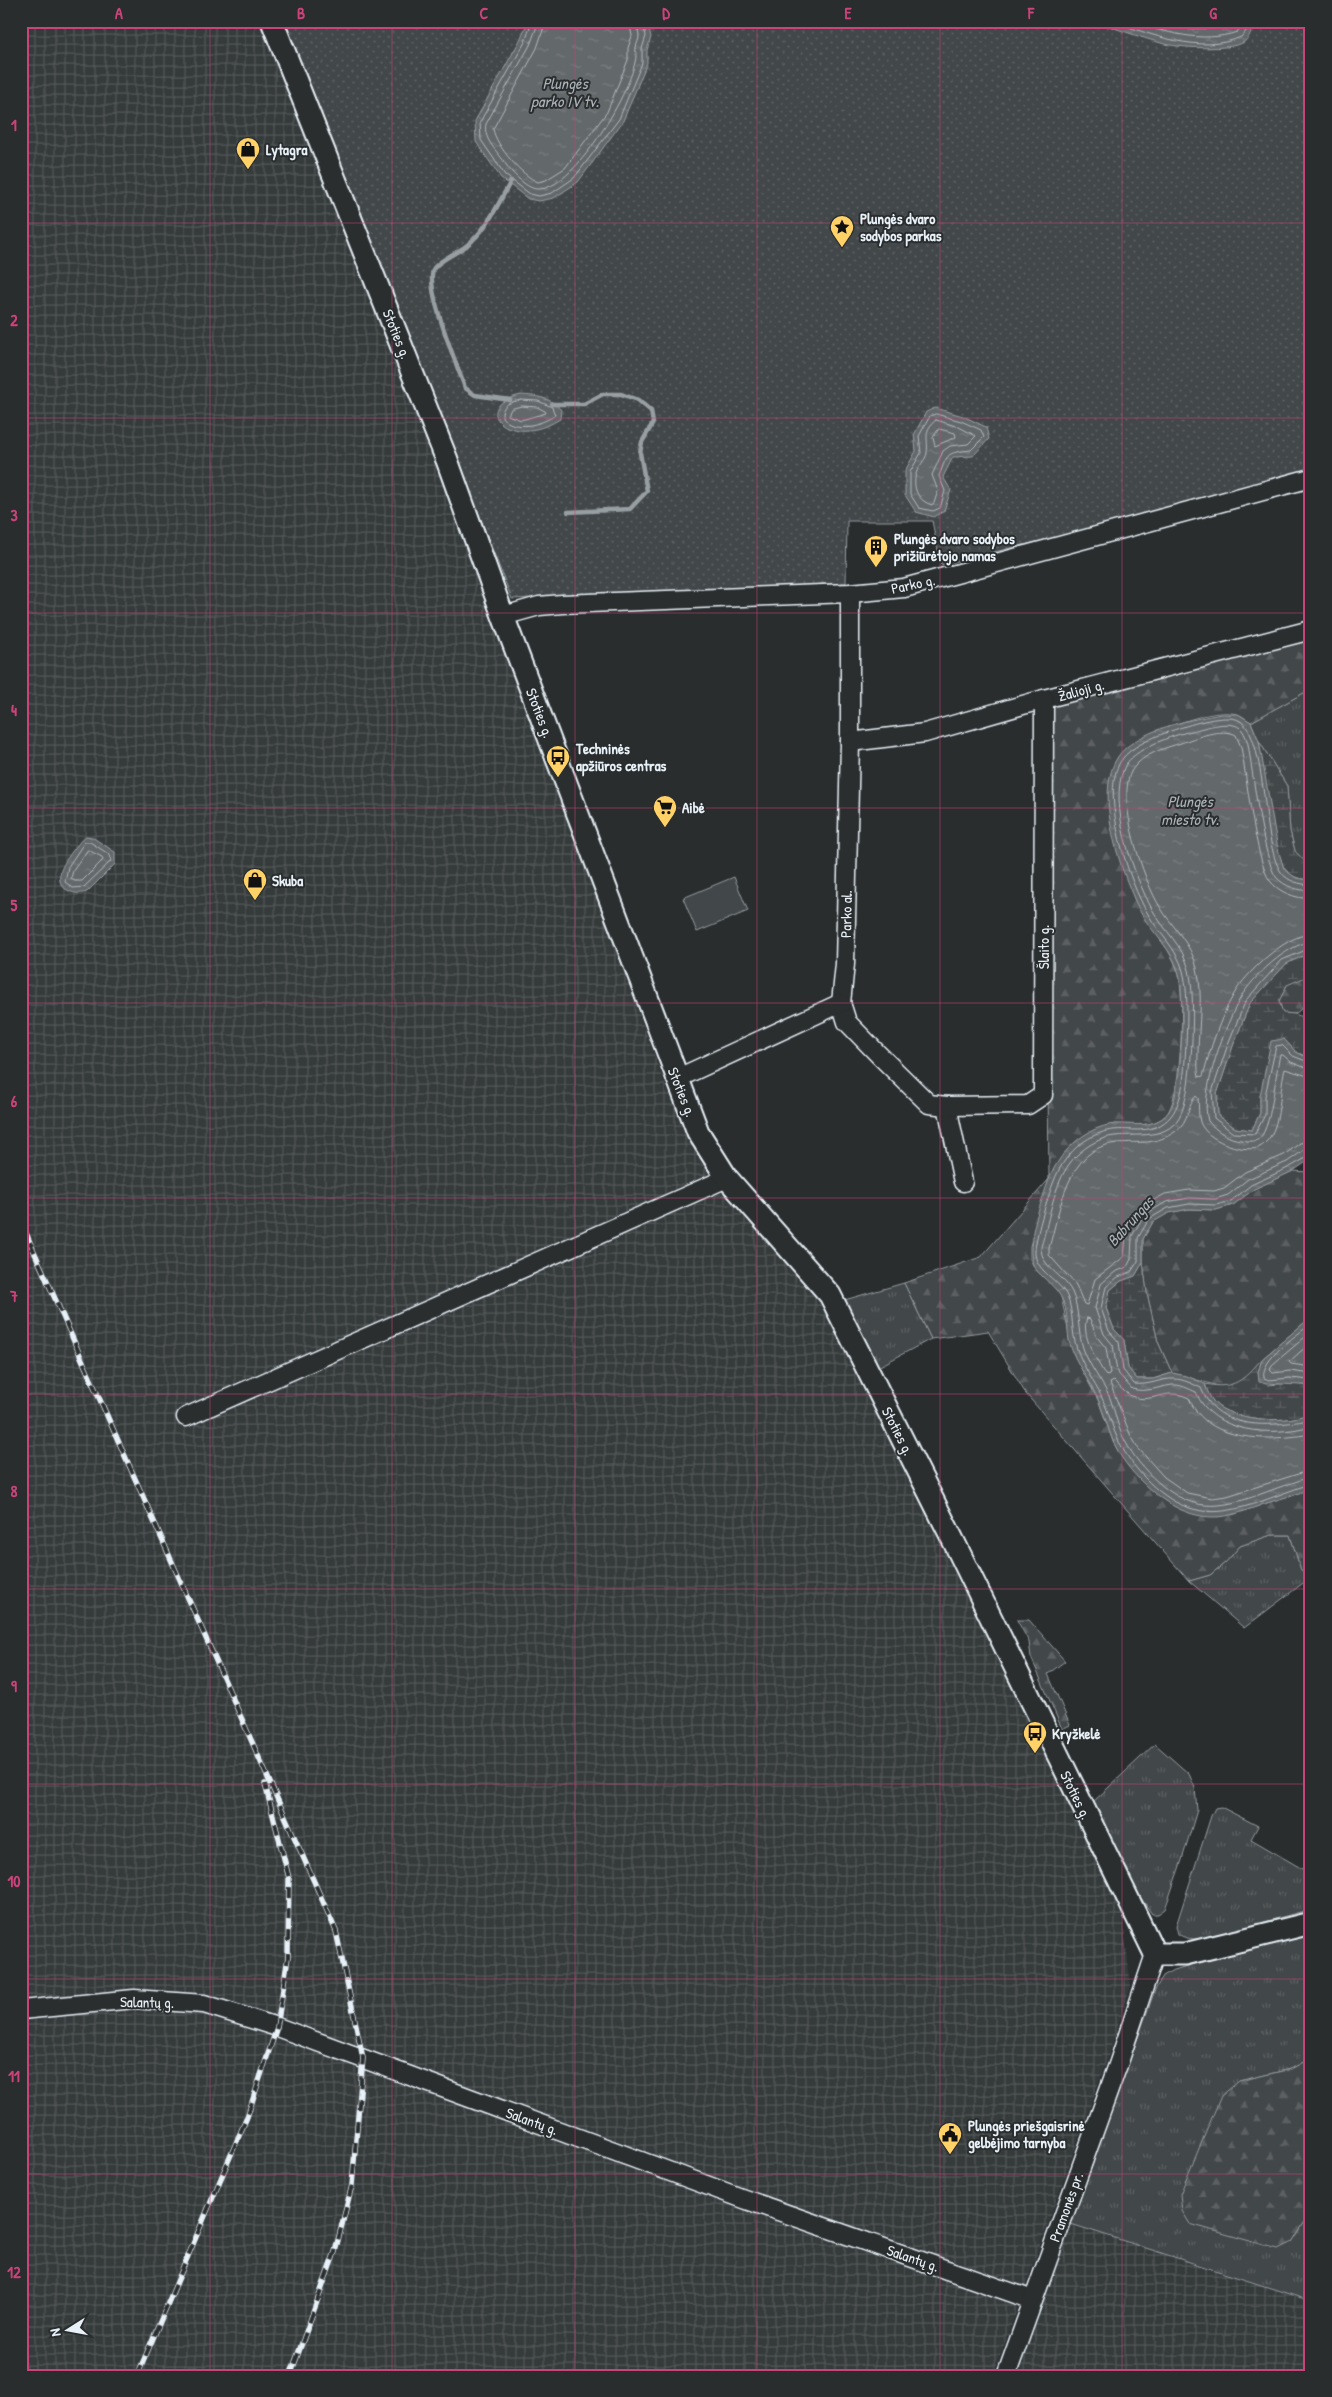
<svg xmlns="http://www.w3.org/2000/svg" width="1332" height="2397" viewBox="0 0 1332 2397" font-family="'Patrick Hand',sans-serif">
<defs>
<pattern id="industrial-grid" width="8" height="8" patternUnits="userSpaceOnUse" patternTransform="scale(1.25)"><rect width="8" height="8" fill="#363a3b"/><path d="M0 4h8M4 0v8" fill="none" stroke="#535758"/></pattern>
<pattern id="grass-tufts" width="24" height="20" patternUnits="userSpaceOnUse" patternTransform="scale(1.25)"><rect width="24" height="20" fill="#424648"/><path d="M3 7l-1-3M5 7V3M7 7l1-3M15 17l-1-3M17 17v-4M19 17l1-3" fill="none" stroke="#5d6163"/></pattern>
<pattern id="forest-firs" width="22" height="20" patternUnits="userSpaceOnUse" patternTransform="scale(1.25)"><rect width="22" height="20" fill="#424648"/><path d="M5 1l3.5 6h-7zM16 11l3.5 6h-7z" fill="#5d6163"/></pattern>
<pattern id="wetland-marsh" width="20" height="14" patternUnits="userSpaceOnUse" patternTransform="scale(1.25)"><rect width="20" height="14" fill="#424648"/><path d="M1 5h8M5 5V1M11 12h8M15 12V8" fill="none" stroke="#5d6163"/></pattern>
<pattern id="park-dots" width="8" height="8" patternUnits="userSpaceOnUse" patternTransform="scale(1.25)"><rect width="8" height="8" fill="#424648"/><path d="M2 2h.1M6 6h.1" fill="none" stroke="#5d6163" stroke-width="1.8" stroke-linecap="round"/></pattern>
<pattern id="water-ripples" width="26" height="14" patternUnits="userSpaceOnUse" patternTransform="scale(1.25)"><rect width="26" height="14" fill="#63686b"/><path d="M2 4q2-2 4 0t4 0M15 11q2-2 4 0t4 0" fill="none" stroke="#797e81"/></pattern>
</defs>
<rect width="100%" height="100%" fill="#2a2d2e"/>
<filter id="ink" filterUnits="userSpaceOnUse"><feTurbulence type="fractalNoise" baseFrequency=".02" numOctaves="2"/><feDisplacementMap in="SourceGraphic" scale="10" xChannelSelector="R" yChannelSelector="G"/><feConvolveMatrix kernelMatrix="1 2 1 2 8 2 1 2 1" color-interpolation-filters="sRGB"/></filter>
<g filter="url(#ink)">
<!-- industrial -->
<g fill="url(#industrial-grid)">
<path d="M21,21h241l209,534 195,532 24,48 44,67 80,92 17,26 291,593 9,73 -19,60 -119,330h-972z"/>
<path d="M1071,2224l240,77v75h-294z"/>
</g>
<!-- grass -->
<g fill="url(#grass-tufts)" stroke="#959ca0">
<path d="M1311,689v179h-2l-14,-17 -5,-20 -3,-45 -28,-45 -8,-19z"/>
<path d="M904,1283l27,56 -55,29 -35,-67z"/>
<path d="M1271,1535h19l11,35 10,7 -67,51 -55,-47 21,-6 16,-13 14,-16z"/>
<path d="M1155,1744l34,30 6,14 2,22 -16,53 -16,46 -7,5h-6l-16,-23 -44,-88z"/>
<path d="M1221,1807l37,19 -7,13 60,35v35l-101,28c-12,2 -21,4 -32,-3l-2,-8 35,-110 4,-8z"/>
<path d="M1311,1933v125l-20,11 -52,12 53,161 19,-30v89l-240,-77 84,-234 8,-14 10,-6z"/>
</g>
<!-- forest -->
<g fill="url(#forest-firs)" stroke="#959ca0">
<path d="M1311,633v56l-60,33c-4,-2 -9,-7 -14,-8 -23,-6 -62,11 -84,18 -6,40 -11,80 -17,121 -2,10 -7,27 -5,37 8,31 38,51 47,82 7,22 4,130 -13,144 -14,12 -34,9 -51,8l-65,55 -19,67v13l5,10 19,17 7,10 12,57 26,49 14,40 10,17 109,56 79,-27v89l-10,-7 -11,-35h-19l-31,11 -14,16 -16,13 -21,6 -163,-187 -38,-63 -57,8 -27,-56 77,-26 68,-78 -5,-480z"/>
<path d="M1311,952v49l-16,13 -12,-1 -4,-12 8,-16 23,-22 -7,-8z"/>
<path d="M1293,1171l16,1 2,2v143l-49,42 -17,19 -11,7 -12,2 -50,-14 -14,-31 -11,-49 -4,-31v-23l10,-17 15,-9 21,-4 27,1 17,-5 21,-16z"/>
<path d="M1017,1620h12l36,41 -17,13 22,51 -8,4 -31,-72 -2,-15z"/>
<path d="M1311,2058v154l-19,30 -14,7 -88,-25 -8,-13 -2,-17 41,-98 18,-15 52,-12z"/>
</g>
<!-- wetland -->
<g fill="url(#wetland-marsh)" stroke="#959ca0">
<path d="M1259,741l28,45 3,45 5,20 16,17v12c-10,-1 -18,-2 -25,-10 -12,-12 -23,-106 -27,-129z"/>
<path d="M1303,955l8,8 -3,13 -21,9 -8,16 4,12 12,1 16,7v38l-15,-7 -12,-13 -24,57v17l-8,17 -17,-2 -17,-12 -1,-22 16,-48 17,-43 36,-39z"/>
<path d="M1143,1262l4,31 11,49 14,31 -19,6h-16l-9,-11 -4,-28 -10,-11 -8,-21 4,-18 11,-9 14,-5z"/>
<path d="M1262,1359l-4,13 10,13 21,-2 18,3 4,-1v27c-20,13 -73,8 -92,-5 -8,-6 -11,-14 -14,-23 30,6 38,-4 57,-25z"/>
</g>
<!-- park -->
<path fill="url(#park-dots)" stroke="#959ca0" d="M285,21h1026v454l-370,90 -9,-44h-85l-1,62 -334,16z"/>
<!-- garden -->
<path fill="#424648" stroke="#959ca0" d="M734,877l14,34 -51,21 -14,-34z"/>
<!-- water -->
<g fill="url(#water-ripples)" stroke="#989fa3">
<path d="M528,21h119l4,16 -4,13v13l-24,58 -45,61 -24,16 -15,3 -11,-2 -27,-21 -25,-36 -1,-21 45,-81z"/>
<path d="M1095,21h156c1,8 0,16 -7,21 -13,9 -67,6 -83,1 -22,-6 -44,-14 -66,-22z"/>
<path d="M521,395c15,1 30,2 40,15l-1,9c-51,32 -93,-13 -39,-24z"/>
<path d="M935,408l28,8 23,11 3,12 -16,17 -20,1 -10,20 8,13 -7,21 -10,6 -18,-5 -11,-17v-24l11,-20 -2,-16 12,-23z"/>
<path d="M1221,714h17l13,8 8,19 19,108 6,20 12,9 15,2v72l-25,12 -36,39 -17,43 -16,48 1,22 17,12 17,2 8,-17v-17l11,-55 13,-2 12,13 15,7v100l-18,12 -39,18 -21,16 -17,5 -27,-1 -20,4 -16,9 -10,17v23l-8,14 -14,5 -11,9 -4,18 8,21 10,11 4,28 9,11h16l19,-6 15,3 18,8c3,9 6,17 14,23 19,13 72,18 92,5v76c-14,7 -30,10 -44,15 -18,6 -37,15 -56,14 -36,-1 -70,-31 -89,-59 -11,-17 -15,-36 -22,-54 -9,-22 -25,-40 -31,-63 -2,-11 -1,-23 -4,-34 -5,-18 -17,-24 -28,-36 -16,-18 4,-68 11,-89 10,-29 36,-55 67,-58 17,-1 36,5 50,-8 10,-9 11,-26 13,-38 4,-22 6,-83 1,-104 -6,-24 -25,-39 -37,-59 -20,-38 -57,-137 -14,-169 26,-20 62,-26 93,-32z"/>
<path d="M86,836l6,1 23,15v12l-28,28c-7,2 -13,2 -20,-2 -20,-12 6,-39 15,-51z"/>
<path d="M1311,1317v68c-3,1 -48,-2 -52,-3l-1,-10 4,-13z"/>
</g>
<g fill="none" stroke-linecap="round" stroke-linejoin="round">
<!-- shore -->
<g stroke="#b3bac0" stroke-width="1">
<path d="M532,21l-7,21 -45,80 1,18 24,35 25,19 9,2 13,-3 22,-15 45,-59 23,-56v-14l4,-13 -4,-15"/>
<path d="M539,21l-9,24 -44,79c-3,14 9,25 17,36 5,9 23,29 34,29 36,3 92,-95 98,-127 2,-5 0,-10 1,-15 1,-4 3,-7 3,-11 0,-5 -3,-10 -3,-15"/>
<path d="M546,21l-9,27 -44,81c3,17 29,47 45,53l8,-2 19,-12 42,-56 21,-52v-12l4,-12 -3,-15"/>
<path d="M1111,21c39,13 89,34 130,16l6,-7v-9"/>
<path d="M1131,21c33,11 71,23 106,11l3,-4 1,-7"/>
<path d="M1154,21c25,9 51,9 77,5l2,-5"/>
<path d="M521,400l17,1 14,6 3,8c-13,10 -42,17 -53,2 -1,-13 9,-15 19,-17z"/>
<path d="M522,406l15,1 8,4 1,2 -25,7 -13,-5 3,-6z"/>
<path d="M936,414l25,7 20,9 3,7 -13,13c-24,3 -23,2 -32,26l6,15 -5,17 -7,3 -14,-3 -9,-14v-22l11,-19 -2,-17 11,-20z"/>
<path d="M936,420l23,7 17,9 -8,8 -18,2 -7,5 -11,24 6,16 -4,12 -2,2c-14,-4 -20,-17 -16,-31 2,-8 10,-14 11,-21 2,-14 -5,-22 9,-33z"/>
<path d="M939,429l16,4 1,4 -21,9 -2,-8z"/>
<path d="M85,842h5l20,13 1,6 -27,26 -11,1 -8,-6 3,-15z"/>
<path d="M88,850l14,7 1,3 -21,21h-7l-4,-3 2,-7z"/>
<path d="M1311,885c-11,-1 -23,-3 -30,-13 -20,-28 -13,-144 -45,-153 -20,-5 -60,10 -79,17 -13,6 -31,14 -38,28 -18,33 10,119 29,150 11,20 29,34 35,57 7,25 3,75 1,102 -3,30 -10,56 -45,57 -9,0 -18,-1 -27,0 -27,4 -49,26 -58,51 -6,15 -20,59 -19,73 2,18 24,26 32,42 7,17 4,36 10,53 6,18 17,32 25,49 7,14 10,30 17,44 14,27 43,59 74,67 38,11 81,-15 118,-25"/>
<path d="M1311,891c-14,-1 -26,-4 -35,-14 -12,-15 -24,-109 -28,-133 -1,-4 -3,-10 -6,-14 -9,-12 -38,-2 -50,1 -19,4 -60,18 -68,37 -16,37 10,108 28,141 12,22 31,36 37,61 7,28 3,107 -5,135 -10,37 -41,28 -69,31 -14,1 -29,10 -39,20 -22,22 -26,62 -35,91 0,21 22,27 31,45 8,18 5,38 11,56 6,18 19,33 27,50 5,13 7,27 13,39 13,27 42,58 71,66 31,9 66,-10 95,-19 7,-2 14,-6 22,-6"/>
<path d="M1311,899c-16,-1 -31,-6 -41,-18 -14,-18 -24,-108 -29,-134l-5,-12c-14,-8 -41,3 -55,8 -16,5 -39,11 -49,27 -17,27 12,112 28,137 13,21 31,36 37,61 6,26 2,56 1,83 0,8 -1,18 1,26l4,-1c7,-27 17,-58 31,-82 12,-21 51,-59 77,-60"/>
<path d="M1311,942c-23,1 -59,36 -70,55 -15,26 -42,96 -33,124 8,10 21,18 33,19 5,1 11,2 16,0 15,-7 18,-67 23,-85h3l8,7 20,8"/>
<path d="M1311,948l-29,12 -36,40 -18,44 -16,48 2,26 19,15 22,1 10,-19v-19l11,-50 6,-1 11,11 18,7"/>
<path d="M1311,1077l-26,-8c-7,23 -2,67 -27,79 -18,4 -51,-7 -58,-26 -2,-7 -1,-16 -2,-24l-2,-2c-8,7 -7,26 -20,35 -21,15 -35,10 -59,12 -50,4 -57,68 -68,105v7l27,30 8,19 3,1 8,-26 29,-22 2,-24 11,-21 6,-6 22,-12 24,-4 25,1 10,-3 21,-16 39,-17 16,-12 11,-2"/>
<path d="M1311,1149l-7,1 -17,12 -39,17 -20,16 -13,4 -26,-1 -23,4 -22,13 -12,21 -1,23 -4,8 -12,5 -14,12 -6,24 9,26 9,11 4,27 15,17c14,4 26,-2 40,-4 8,-1 17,4 24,7 16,42 77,45 115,34"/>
<path d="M1311,1155l-21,12 -39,18 -20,16 -15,4 -27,-1 -21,4 -19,11 -11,19v23l-7,11 -13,5 -12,10 -5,21 8,23 10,11 4,28 11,14c16,2 27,-6 40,-5 9,0 19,5 27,9 14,36 52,39 87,35 7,-1 16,-1 23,-5"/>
<path d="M1087,1318l3,1 7,18 9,11 4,25 -2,3 -3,-1c-8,-15 -25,-40 -18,-57z"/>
<path d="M1311,1324c-14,11 -51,35 -47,54l5,2 21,-2 21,2"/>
<path d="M1311,1332l-39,33 -2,5 3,3 17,-2 21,3"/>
<path d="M1311,1342l-22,20 2,2 20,3"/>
<path d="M1311,1434c-40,7 -104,10 -122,-36 -31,-15 -44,20 -75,-17l-4,2 20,51 8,14 26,29 23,16 25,5 15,-2 84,-26"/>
</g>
<!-- stream -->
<g stroke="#989fa3" stroke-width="4.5">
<path d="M1304,21l7,4"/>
<path d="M510,400l-35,-5 -10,-7c-7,-21 -42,-103 -31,-120 7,-9 23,-15 32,-22 21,-16 32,-42 45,-65"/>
<path d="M552,404h32l19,-10h18l17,6 13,11 2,12 -11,19 -2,11 7,38 -17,18 -62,3"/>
</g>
<!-- minor casing -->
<g stroke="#e8f1f8" stroke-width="21">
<g id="minor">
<path d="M850,593v149l-5,222 -4,39 6,19 32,33 50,49 18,2 16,76"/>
<path d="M503,616l36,-10 23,-2 288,-11 54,-5 407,-110"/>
<path d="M850,742l75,-9 119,-34 267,-69"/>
<path d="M676,1079l165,-76"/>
<path d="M947,1106l81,-1 15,-10 1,-396"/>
<path d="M186,1417l541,-239"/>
<path d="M21,2010l113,-11 70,5 73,23 467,172 289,101"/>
<path d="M1006,2376l113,-314 36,-108"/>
</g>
</g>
<!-- major casing -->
<g stroke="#e8f1f8" stroke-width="25">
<path id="major" d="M272,21l175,439 56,156 195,516 29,46 103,117 125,249 200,410h30l126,-31"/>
</g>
<!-- minor -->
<use href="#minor" stroke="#2a2d2e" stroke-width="18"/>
<!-- major -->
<use href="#major" stroke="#2a2d2e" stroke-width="21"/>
<!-- rail casing -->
<g stroke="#e8f1f8" stroke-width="5.5">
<g id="rail">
<path d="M21,1222l315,709 27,127 -11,127 -17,67 -45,124"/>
<path d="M137,2376l110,-259 30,-90 11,-70 1,-79 -24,-94"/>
</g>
</g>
<!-- rail -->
<use href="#rail" stroke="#2a2d2e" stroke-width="4" stroke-dasharray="11" stroke-linecap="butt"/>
</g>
</g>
<!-- grid -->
<path fill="none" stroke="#ca437a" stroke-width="1" stroke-opacity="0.55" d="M210,21v2355M392,21v2355M575,21v2355M757,21v2355M940,21v2355M1122,21v2355M21,223h1290M21,418h1290M21,613h1290M21,808h1290M21,1003h1290M21,1198h1290M21,1394h1290M21,1589h1290M21,1784h1290M21,1979h1290M21,2174h1290"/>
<!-- icons -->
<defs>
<g id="shop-pin" transform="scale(1.25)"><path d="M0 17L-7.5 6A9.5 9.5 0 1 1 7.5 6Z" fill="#ffd166" stroke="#2a2d2e"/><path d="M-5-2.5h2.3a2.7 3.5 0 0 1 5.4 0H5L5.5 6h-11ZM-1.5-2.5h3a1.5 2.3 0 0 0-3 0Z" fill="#111"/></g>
<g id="sight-pin" transform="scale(1.25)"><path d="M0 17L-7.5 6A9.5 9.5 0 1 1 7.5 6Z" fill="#ffd166" stroke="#2a2d2e"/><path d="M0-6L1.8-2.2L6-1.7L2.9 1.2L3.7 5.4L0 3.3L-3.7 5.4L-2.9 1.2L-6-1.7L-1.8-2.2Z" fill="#111"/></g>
<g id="building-pin" transform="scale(1.25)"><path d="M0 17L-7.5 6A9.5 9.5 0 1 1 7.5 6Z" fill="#ffd166" stroke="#2a2d2e"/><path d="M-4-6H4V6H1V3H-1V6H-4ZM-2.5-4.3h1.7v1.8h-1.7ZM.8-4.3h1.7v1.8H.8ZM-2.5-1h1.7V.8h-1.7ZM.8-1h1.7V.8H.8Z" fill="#111"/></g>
<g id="bus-pin" transform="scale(1.25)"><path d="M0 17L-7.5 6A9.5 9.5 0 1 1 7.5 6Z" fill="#ffd166" stroke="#2a2d2e"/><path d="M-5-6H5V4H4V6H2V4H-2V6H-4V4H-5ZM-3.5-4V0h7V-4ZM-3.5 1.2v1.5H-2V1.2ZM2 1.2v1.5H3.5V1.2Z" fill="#111"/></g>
<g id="supermarket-pin" transform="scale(1.25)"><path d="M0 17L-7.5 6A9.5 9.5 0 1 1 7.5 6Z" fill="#ffd166" stroke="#2a2d2e"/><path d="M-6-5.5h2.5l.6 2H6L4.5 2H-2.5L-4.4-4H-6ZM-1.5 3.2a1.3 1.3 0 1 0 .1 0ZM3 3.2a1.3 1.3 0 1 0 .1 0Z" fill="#111"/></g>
<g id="civic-pin" transform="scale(1.25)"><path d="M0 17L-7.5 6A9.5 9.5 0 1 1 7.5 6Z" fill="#ffd166" stroke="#2a2d2e"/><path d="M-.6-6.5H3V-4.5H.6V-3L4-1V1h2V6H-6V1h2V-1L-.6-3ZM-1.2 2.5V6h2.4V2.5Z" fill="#111"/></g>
</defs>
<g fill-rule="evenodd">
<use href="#shop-pin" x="248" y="149"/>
<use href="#sight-pin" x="842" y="227"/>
<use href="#building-pin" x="876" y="547"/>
<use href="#bus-pin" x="558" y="757"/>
<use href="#supermarket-pin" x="665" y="807"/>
<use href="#shop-pin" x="255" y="880"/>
<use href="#bus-pin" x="1035" y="1733"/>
<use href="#civic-pin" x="950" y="2134"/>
</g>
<g text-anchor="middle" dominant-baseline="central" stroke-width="4" stroke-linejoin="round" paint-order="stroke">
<!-- poi labels -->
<g font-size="15" font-weight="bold" fill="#e8f1f8" stroke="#2a2d2e" text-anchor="start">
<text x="266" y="149">Lytagra</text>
<text x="860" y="218">Plungės dvaro<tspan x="860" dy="17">sodybos parkas</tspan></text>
<text x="894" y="538">Plungės dvaro sodybos<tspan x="894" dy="17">prižiūrėtojo namas</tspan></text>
<text x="576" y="748">Techninės<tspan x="576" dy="17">apžiūros centras</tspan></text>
<text x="682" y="807">Aibė</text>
<text x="272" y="880">Skuba</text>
<text x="1052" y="1733">Kryžkelė</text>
<text x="968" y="2125">Plungės priešgaisrinė<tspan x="968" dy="17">gelbėjimo tarnyba</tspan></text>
</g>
<!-- street labels -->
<g font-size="15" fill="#e8f1f8" stroke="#2a2d2e">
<text transform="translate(397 334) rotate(68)">Stoties g.</text>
<text transform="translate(913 584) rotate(-12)">Parko g.</text>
<text transform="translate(1081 690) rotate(-15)">Žalioji g.</text>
<text transform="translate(540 713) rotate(69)">Stoties g.</text>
<text transform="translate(846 914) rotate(-89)">Parko al.</text>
<text transform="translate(1043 947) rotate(-90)">Šlaito g.</text>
<text transform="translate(682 1092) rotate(68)">Stoties g.</text>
<text transform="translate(898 1431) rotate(63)">Stoties g.</text>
<text transform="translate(1076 1795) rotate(64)">Stoties g.</text>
<text transform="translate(147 2002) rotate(1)">Salantų g.</text>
<text transform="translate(532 2121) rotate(20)">Salantų g.</text>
<text transform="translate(1066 2207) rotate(-70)">Pramonės pr.</text>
<text transform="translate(913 2258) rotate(19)">Salantų g.</text>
</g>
<!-- water labels -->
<g font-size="16" font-style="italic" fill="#acb3b9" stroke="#2a2d2e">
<text x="565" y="83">Plungės<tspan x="565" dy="18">parko IV tv.</tspan></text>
<text x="1190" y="801">Plungės<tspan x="1190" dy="18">miesto tv.</tspan></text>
<text transform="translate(1130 1221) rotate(-48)">Babrungas</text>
</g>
</g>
<!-- margin -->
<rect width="1332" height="2397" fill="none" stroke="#2a2d2e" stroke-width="55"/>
<!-- north arrow -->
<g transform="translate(68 2330) rotate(259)" stroke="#2a2d2e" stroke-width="4" paint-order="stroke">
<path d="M0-4L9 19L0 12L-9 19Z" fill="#e8f1f8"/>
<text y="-8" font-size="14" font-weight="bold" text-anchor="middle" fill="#e8f1f8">N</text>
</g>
<rect x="28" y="28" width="1276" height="2342" fill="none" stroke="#ca437a" stroke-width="2"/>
<g font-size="16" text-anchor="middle" font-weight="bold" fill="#ca437a">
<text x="119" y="19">A</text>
<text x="301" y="19">B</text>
<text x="484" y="19">C</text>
<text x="666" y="19">D</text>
<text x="848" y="19">E</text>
<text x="1031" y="19">F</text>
<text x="1213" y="19">G</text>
<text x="14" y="131">1</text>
<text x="14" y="326">2</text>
<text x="14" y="521">3</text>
<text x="14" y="716">4</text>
<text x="14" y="911">5</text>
<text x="14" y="1107">6</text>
<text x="14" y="1302">7</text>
<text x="14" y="1497">8</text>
<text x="14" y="1692">9</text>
<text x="14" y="1887">10</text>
<text x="14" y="2082">11</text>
<text x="14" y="2278">12</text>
</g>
</svg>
